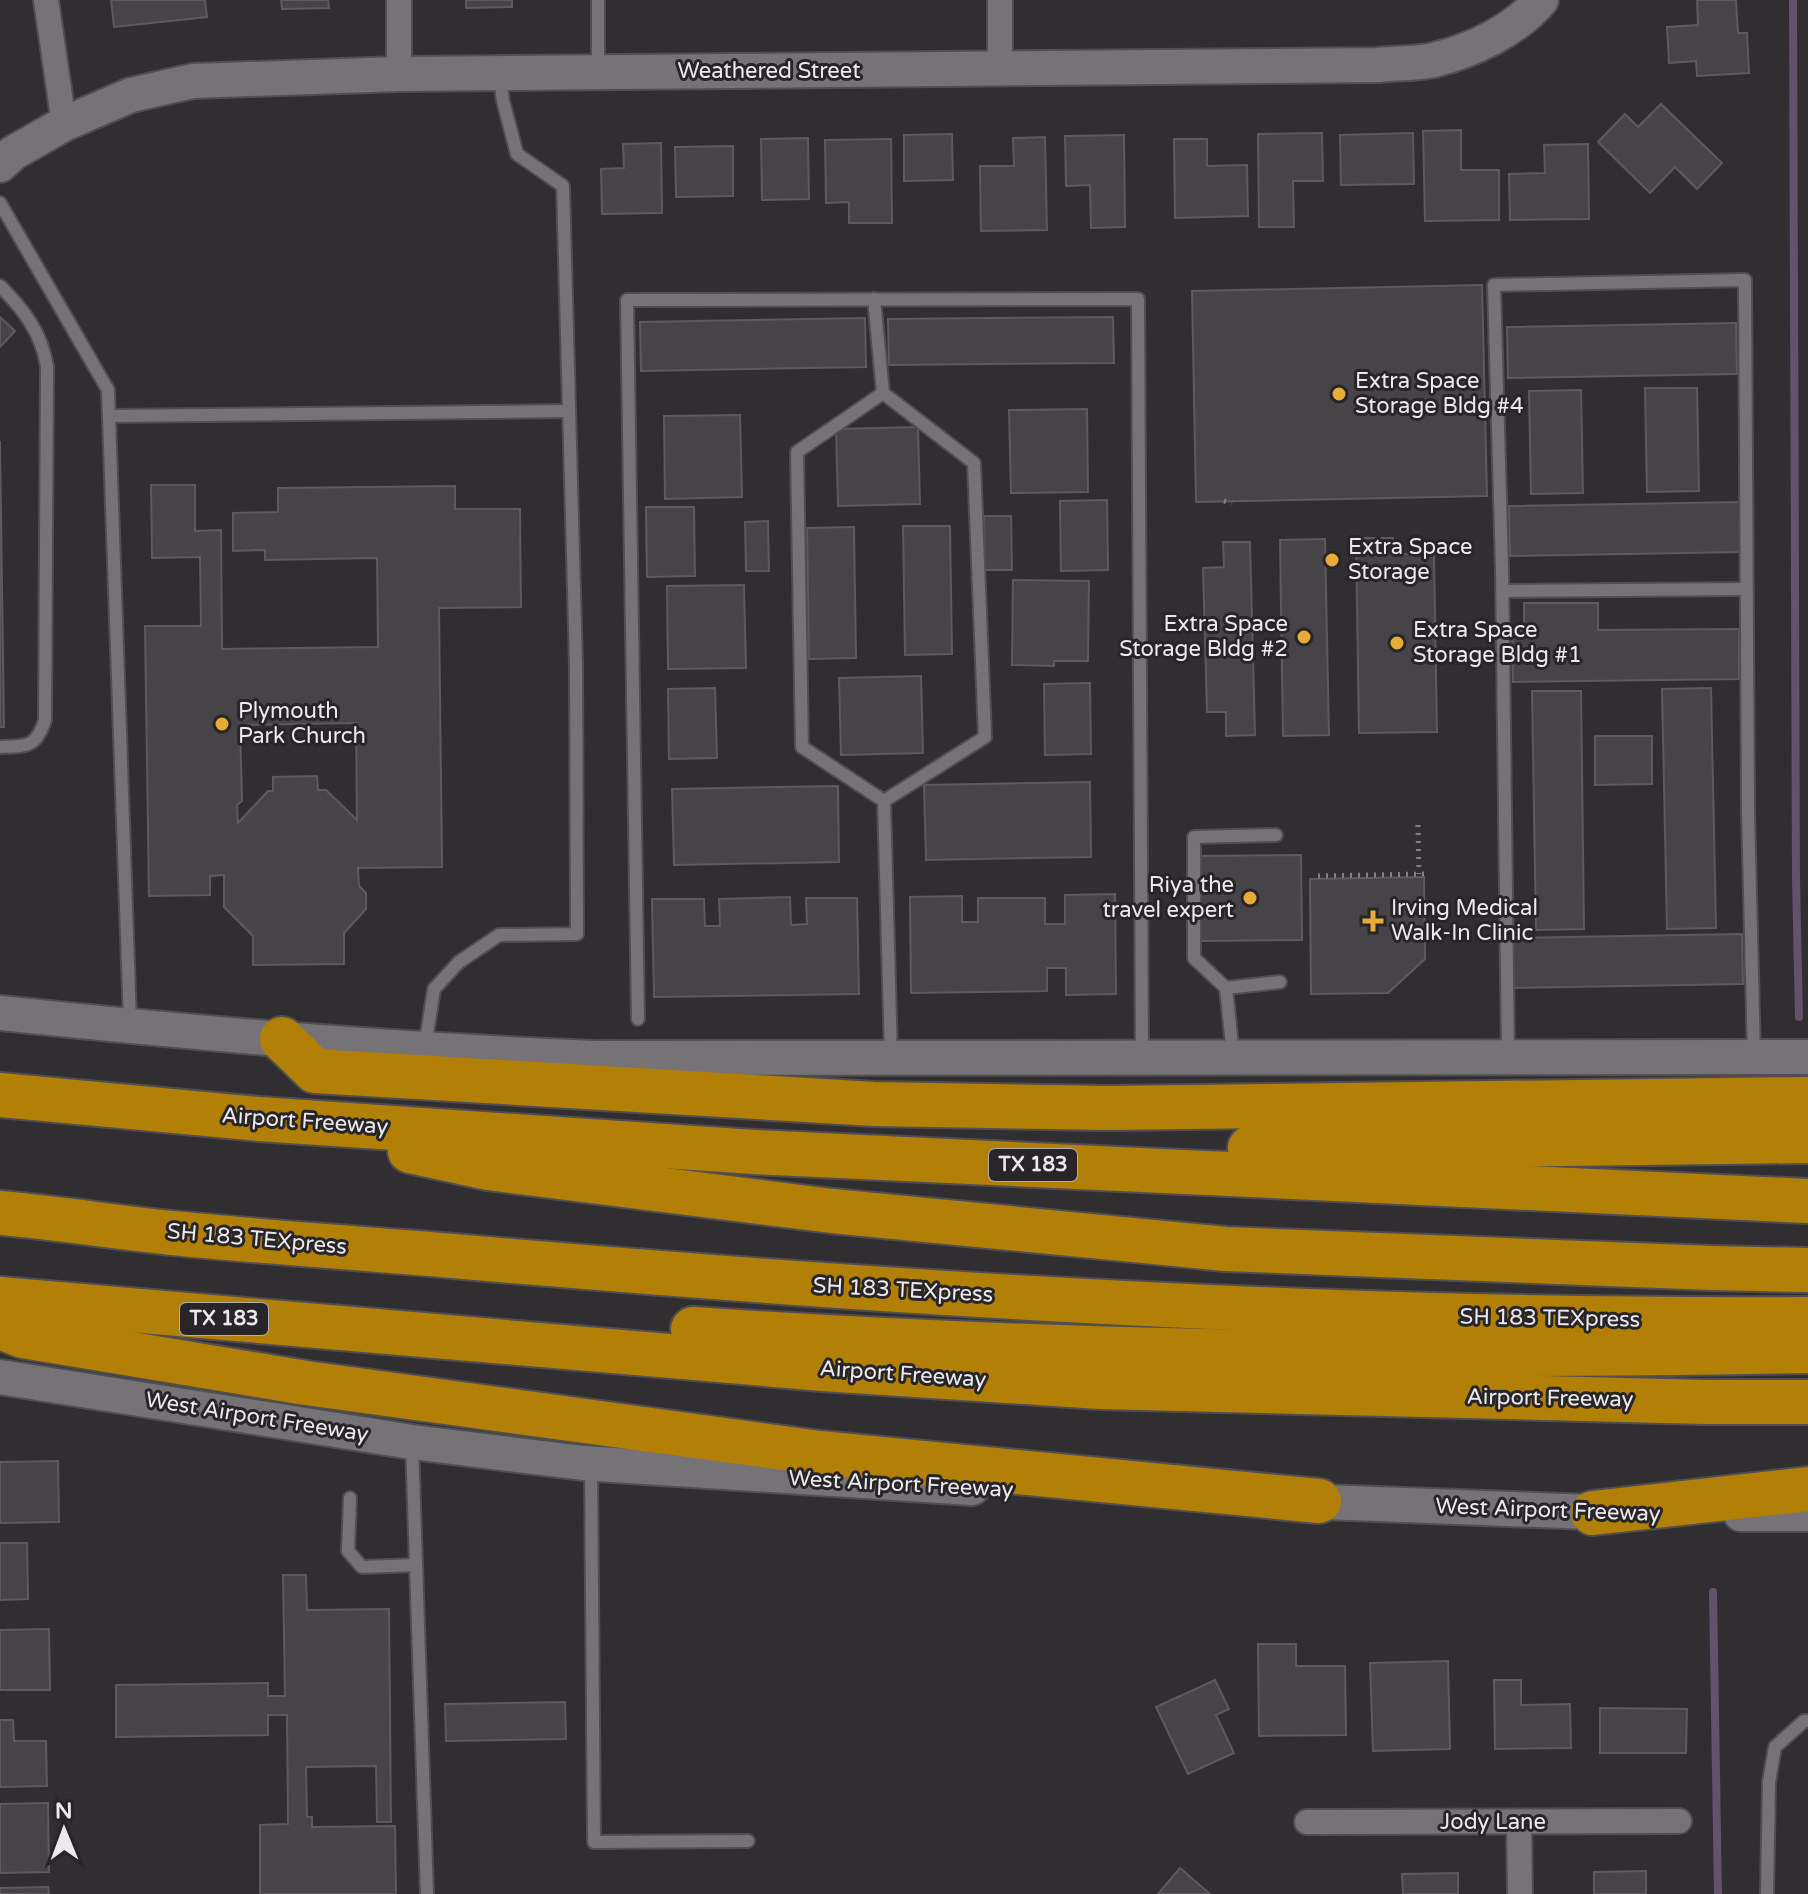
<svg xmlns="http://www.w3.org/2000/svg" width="1808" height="1894" viewBox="0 0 1808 1894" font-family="'Varela Round',sans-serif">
<rect width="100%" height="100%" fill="#312e32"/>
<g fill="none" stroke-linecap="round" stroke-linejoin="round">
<!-- stream -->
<g stroke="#62526a" stroke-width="8">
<path d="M1793,0l3,880 3,137"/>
<path d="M1713,1592l5,302"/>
</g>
</g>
<!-- building -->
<g fill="#474448" stroke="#5c5a5d" stroke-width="2" fill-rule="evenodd">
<path d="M111,0h94l2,17 -93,10z"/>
<path d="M281,0h47l1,8 -47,1z"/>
<path d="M466,0h46v7l-46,1z"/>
<path d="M1697,0h39l2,33h9l2,40 -52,3 -1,-15 -27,2 -2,-36 31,-2z"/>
<path d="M1661,104l61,59 -25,26 -22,-22 -25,26 -52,-51 27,-28 13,13z"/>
<path d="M1461,130v40h38v50l-74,1 -2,-90z"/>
<path d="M1322,133l1,48h-30l1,46h-35l-1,-93z"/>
<path d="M1413,133l1,51 -73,1 -1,-50z"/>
<path d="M952,134l1,46 -49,1v-46z"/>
<path d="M1124,135l1,92 -34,1 -1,-43 -24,1 -1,-50z"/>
<path d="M1045,137l2,93 -66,1 -1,-65h34l-1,-28z"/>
<path d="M808,138l1,61 -47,1 -1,-61z"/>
<path d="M891,139l1,84h-43v-21l-23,1 -1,-63z"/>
<path d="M1174,139h33v27l40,-1 1,51 -73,2z"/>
<path d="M661,143l1,70 -60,1 -1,-45 23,-1 -1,-24z"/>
<path d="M1588,144l1,75 -79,1 -1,-46 36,-1 -1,-28z"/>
<path d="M733,146v50l-57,1 -1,-50z"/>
<path d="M1482,285l5,211 -291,6 -4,-211z"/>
<path d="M0,317l15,14 -15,16z"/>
<path d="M1113,317l1,46 -225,2 -1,-46z"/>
<path d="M865,318l1,49 -225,4 -1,-49z"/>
<path d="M1736,323l1,51 -229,4 -1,-51z"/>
<path d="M1645,388h52l2,103 -52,1z"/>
<path d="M1581,390l2,103 -52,1 -2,-103z"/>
<path d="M1087,409l1,83 -77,1 -2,-83z"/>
<path d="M740,415l2,82 -77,2 -1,-83z"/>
<path d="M918,427l2,77 -82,2 -2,-77z"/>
<path d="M0,441l4,286h-4z"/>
<path d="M151,485h44v46l26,-1 1,119 156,-2 -1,-89 -112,2v-10l-32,1v-38l45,-1v-24l177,-2v23h65l1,98 -82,1 3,259 -84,1 1,18 7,7v16l-22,24v31l-91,1v-29l-29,-29v-32l-14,1v19l-61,1 -4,-270h56l-1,-69 -48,1zM356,723l1,97 -31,-30h-8l-1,-14 -44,1v14h-5l-30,32 -1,-18 5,-4 -2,-76z"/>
<path d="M1107,500l1,70 -47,1 -1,-70z"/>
<path d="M1741,502l1,50 -232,4 -1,-50z"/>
<path d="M646,507h48l1,69 -48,1z"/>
<path d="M984,516h27l1,54h-27z"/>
<path d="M768,521l1,50h-23l-1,-49z"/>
<path d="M903,526h47l2,128 -47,1z"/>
<path d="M854,527l2,131 -47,1 -2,-131z"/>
<path d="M1356,538h37v16h41l3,178 -78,1z"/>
<path d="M1325,539l4,196 -46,1 -3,-196z"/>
<path d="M1223,542h27l5,193 -29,1v-24h-19l-4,-144 21,-1z"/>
<path d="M1013,580l76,1 -1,80h-34v5l-42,-1z"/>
<path d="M744,585l2,83 -78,1 -1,-83z"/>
<path d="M1524,603h74v27l141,-1v50l-226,3 -1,-52h12z"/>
<path d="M921,676l2,77 -82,2 -2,-77z"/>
<path d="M1090,683l1,71 -46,1 -1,-71z"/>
<path d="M715,688l2,70 -48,1 -1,-70z"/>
<path d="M1711,688l5,240 -49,1 -5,-240z"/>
<path d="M1532,691h49l3,238 -48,1z"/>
<path d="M1595,736h57v48l-57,1z"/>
<path d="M1090,782l1,75 -165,3 -2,-75z"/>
<path d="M838,786l1,76 -165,3 -2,-76z"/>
<path d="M1301,855l1,85 -104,1 -1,-85z"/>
<path d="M1424,877l1,82 -37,34 -77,1 -1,-115z"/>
<path d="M1115,894l1,100 -50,1v-27h-19v23l-136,2 -1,-96 52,-1v26h16v-24h67v26h20v-29z"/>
<path d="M790,897l1,28 16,-1 -1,-26h51l2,96 -205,3 -2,-98h52l1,27h15l-1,-27z"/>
<path d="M1742,934l1,50 -232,4 -1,-50z"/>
<path d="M58,1461l1,61 -59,1v-61z"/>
<path d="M0,1543h27l1,56 -28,1z"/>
<path d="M283,1575h23l1,35 82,-1 2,213h-14l-1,-56 -70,1 1,50h5v10l83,-1 1,68h-136v-69l28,-1 -1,-109h-19v20l-152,2v-52l152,-2v13h17z"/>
<path d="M49,1629l1,61h-50v-60z"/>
<path d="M1258,1644h38v22h49l1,69 -87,1z"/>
<path d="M1448,1661l2,88 -77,2 -3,-88z"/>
<path d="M1215,1680l14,29 -13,6 18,38 -46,21 -32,-67z"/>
<path d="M1494,1680h27v25l49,-1 1,44 -76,1z"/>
<path d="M565,1702l1,37 -120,2 -1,-37z"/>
<path d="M1600,1708l87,1 -1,44h-86z"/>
<path d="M0,1720h13l1,21h32l1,45 -47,1z"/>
<path d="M48,1803l1,69 -49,1v-69z"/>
<path d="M1180,1868l30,26h-52z"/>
<path d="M1646,1871v23h-52v-22z"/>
<path d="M1458,1873v21h-55l-1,-20z"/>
<path d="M48,1887l1,7h-49v-6z"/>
</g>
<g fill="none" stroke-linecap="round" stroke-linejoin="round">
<!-- lane casing -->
<g stroke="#504e51" stroke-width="16">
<g id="lane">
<path d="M598,69v-69"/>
<path d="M0,203l108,187 22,632"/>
<path d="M0,286c24,24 41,46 47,80l-2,354c-9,28 -18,26 -45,27"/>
<path d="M874,299l9,94 -86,59 5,295 82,54 7,255"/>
<path d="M883,393l91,70 11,274 -101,64"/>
<path d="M109,416l460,-5"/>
<path d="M1502,591l244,-2"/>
<path d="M1226,988l-32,-30v-121l82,-2"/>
<path d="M638,1019l-11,-719 511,-1 4,756"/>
<path d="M425,1047l9,-58 25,-27 40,-27 78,-1 -1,-269 -13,-479 -46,-32 -14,-53 -3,-24"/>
<path d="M1233,1055l-7,-67 54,-6"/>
<path d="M1508,1055l-6,-486 -8,-284 251,-5 3,531 6,245"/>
<path d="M412,1445l15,449"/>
<path d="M591,1467l3,375 154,-1"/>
<path d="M350,1498l-2,53 14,16 54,-2"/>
<path d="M1767,1894l2,-112 6,-35 29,-26h4"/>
</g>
</g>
<!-- street casing -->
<g stroke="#504e51" stroke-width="28">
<g id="street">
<path d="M46,0l18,124"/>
<path d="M399,0v74"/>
<path d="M1000,0v69"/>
<path d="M1307,1822l372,-1"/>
<path d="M1519,1822l1,72"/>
</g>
</g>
<!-- secondary casing -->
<g stroke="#504e51" stroke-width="38">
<g id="secondary">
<path d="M0,165l13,-12 51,-29 67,-29 62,-14 206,-7 979,-9c18,-2 39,-1 56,-5 39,-10 80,-29 107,-60"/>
<path d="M0,1013c198,21 396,37 595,45l1213,-1"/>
<path d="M0,1377l412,65 171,21 389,25"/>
<path d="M1297,1501l319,12"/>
<path d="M1741,1514h67"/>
</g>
</g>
<!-- highway casing -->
<g stroke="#504e51" stroke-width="48">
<g id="highway">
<path d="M282,1039l33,32 559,33 233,4 701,-9"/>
<path d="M0,1095l259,24 495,33 1054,49"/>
<path d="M1250,1148l558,-7"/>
<path d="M410,1151l78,17 344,43 394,38 486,19 96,2"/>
<path d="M0,1213c57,5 114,14 172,20 93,9 187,15 281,23 450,39 903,66 1355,63"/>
<path d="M0,1299l823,70 277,18 604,15h104"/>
<path d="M0,1327l23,9 283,47 514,70 499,48"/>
<path d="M693,1329c371,25 743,29 1115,22"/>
<path d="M1593,1513l215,-24"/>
</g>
</g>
<!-- path -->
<g stroke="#848185" stroke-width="5" stroke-dasharray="2 6" stroke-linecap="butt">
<path d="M1224,501l8,2"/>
<path d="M1418,825l1,49"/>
<path d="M1318,876l106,-2"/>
</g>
<!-- lane -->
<use href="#lane" stroke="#767377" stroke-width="12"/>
<!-- street -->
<use href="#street" stroke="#767377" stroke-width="24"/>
<!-- secondary -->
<use href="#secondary" stroke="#767377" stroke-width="34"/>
<!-- highway -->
<use href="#highway" stroke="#b27f07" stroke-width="44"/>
</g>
<!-- markers -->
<g fill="#e7ac36" stroke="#272528" stroke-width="3">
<circle cx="1339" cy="394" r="8"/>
<circle cx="1332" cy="560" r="8"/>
<circle cx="1304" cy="637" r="8"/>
<circle cx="1397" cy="643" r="8"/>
<circle cx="222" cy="724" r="8"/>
<circle cx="1250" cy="898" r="8"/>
<path d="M1369 909h8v8h8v8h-8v8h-8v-8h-8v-8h8z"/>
</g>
<g text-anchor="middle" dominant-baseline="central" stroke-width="6" stroke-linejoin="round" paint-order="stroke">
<!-- shield labels -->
<g fill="#272528" stroke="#b0aeb1" stroke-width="2">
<rect x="989" y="1149" width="88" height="32" rx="6"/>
<rect x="180" y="1303" width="88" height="32" rx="6"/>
</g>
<g font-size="20" font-weight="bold" fill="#ebe9ec">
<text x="1033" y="1165">TX 183</text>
<text x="224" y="1319">TX 183</text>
</g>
<!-- street labels -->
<g font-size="22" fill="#ebe9ec" stroke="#272528">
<text x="769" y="71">Weathered Street</text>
<text transform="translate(305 1121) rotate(4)">Airport Freeway</text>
<text transform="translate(257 1239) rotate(5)">SH 183 TEXpress</text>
<text transform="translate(903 1290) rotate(3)">SH 183 TEXpress</text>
<text transform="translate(1550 1318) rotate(1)">SH 183 TEXpress</text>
<text transform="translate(903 1374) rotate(4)">Airport Freeway</text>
<text transform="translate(1550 1398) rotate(1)">Airport Freeway</text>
<text transform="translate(257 1417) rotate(9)">West Airport Freeway</text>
<text transform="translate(901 1484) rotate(3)">West Airport Freeway</text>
<text transform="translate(1548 1510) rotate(2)">West Airport Freeway</text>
<text x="1493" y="1822">Jody Lane</text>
</g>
<!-- poi labels -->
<g font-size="22" fill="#ebe9ec" stroke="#272528" text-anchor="start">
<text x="1355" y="381">Extra Space<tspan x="1355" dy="25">Storage Bldg #4</tspan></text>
<text x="1348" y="547">Extra Space<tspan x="1348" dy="25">Storage</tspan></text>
<text x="1288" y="624" text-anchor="end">Extra Space<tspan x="1288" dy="25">Storage Bldg #2</tspan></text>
<text x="1413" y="630">Extra Space<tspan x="1413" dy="25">Storage Bldg #1</tspan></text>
<text x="238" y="711">Plymouth<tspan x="238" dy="25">Park Church</tspan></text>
<text x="1234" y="885" text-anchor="end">Riya the<tspan x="1234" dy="25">travel expert</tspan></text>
<text x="1391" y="908">Irving Medical<tspan x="1391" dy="25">Walk-In Clinic</tspan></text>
</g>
</g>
<!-- north arrow -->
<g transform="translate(64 1830) rotate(359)" stroke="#272528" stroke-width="6" paint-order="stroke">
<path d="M0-6L14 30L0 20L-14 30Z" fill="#ebe9ec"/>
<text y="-12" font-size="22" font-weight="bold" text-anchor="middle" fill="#ebe9ec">N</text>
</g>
</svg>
